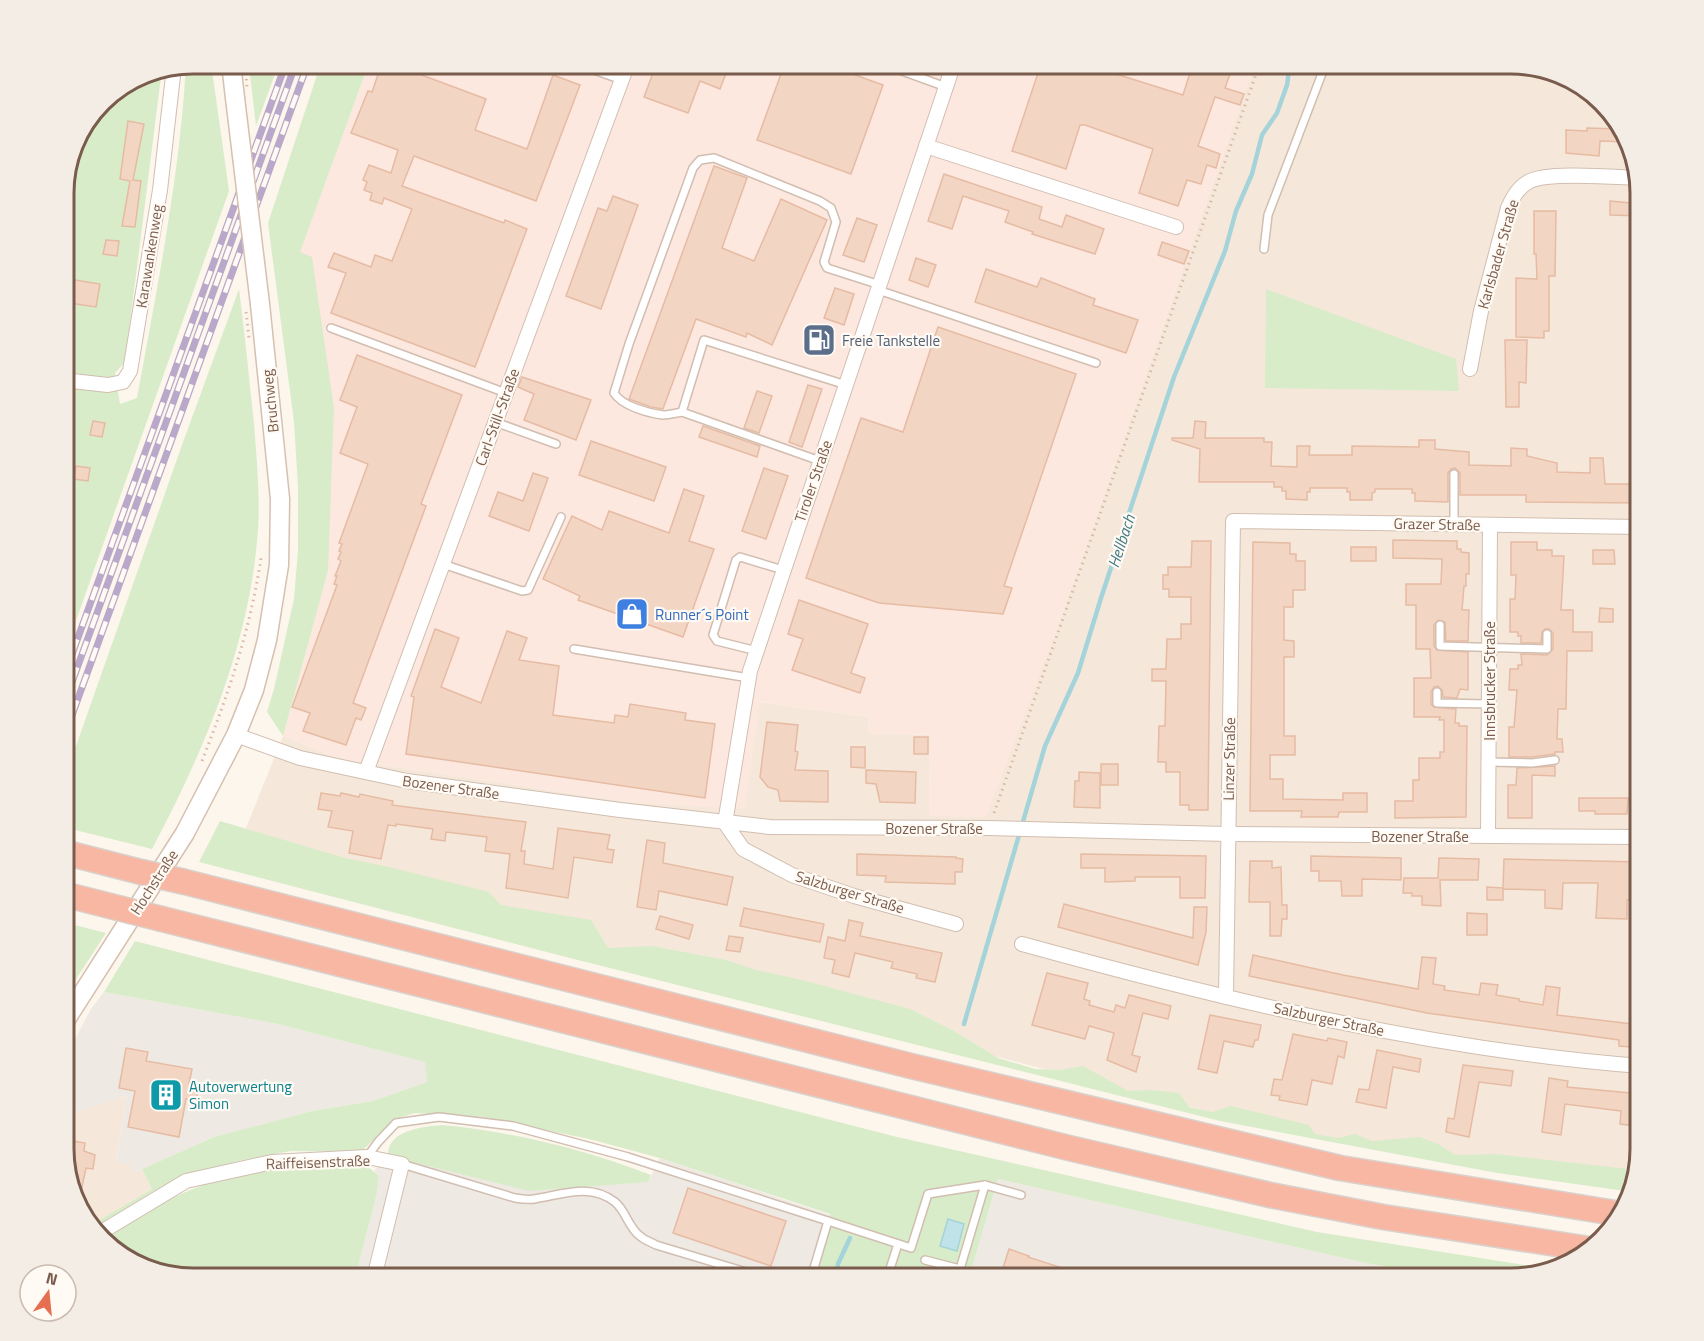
<svg xmlns="http://www.w3.org/2000/svg" width="1704" height="1341" viewBox="0 0 1704 1341" font-family="'Titillium Web',sans-serif">
<rect width="100%" height="100%" fill="#fdf6ec"/>
<!-- residential -->
<g fill="#f5e8da">
<path d="M1255,63h256l42,7 43,25 32,41 13,57v955l-7,37 -338,-51 -368,-95 -694,-188 12,-23 37,-92 58,23 296,44 122,-101 110,15 -1,16 62,2 -1,81 125,-179z"/>
<path d="M127,1096l-11,66 13,1 4,10 9,-4 10,20 -61,36 -14,-19 -14,-50v-40z"/>
</g>
<!-- commercial -->
<path fill="#fde8e0" d="M369,63h886l-201,574 -68,180 -57,-1 1,-81 -62,-2 1,-16 -109,-15 -15,107 -108,-6 -296,-44 -58,-23 45,-165 -29,-318z"/>
<!-- industrial -->
<g fill="#efe9e4">
<path d="M104,992l174,32 148,38 1,20 -54,19 -61,10 -98,26 -81,36 -4,-10h-13l11,-67 -64,20v-44l4,-18 24,-45z"/>
<path d="M388,1156l260,26 12,-24 170,57v14l-18,49h-457l22,-85 2,-17 -5,-5z"/>
<path d="M998,1179l363,83 84,16h-476z"/>
</g>
<!-- green -->
<g fill="#d8ecc9">
<path d="M193,63h18l18,128 -166,466v-473l14,-49 30,-40 37,-22 18,-4 -37,293 -10,11 5,31 17,-6c20,-110 43,-222 49,-334z"/>
<path d="M249,63h30l-23,63 -7,-60z"/>
<path d="M321,63h48l-69,189 12,5 22,151 -6,163 -45,165 -16,-24 7,-23 20,-90 4,-49v-63l-4,-65 -26,-199z"/>
<path d="M239,289c6,45 10,90 15,135 3,39 7,79 3,118 -10,108 -54,211 -105,307l-89,-22v-44l119,-338z"/>
<path d="M1266,289l190,70 3,32 -194,-3z"/>
<path d="M220,821l125,37 44,9 100,25 12,13 90,15 17,28 44,-2 74,14 30,10 46,10 108,29 44,22 44,27 37,11 24,1 24,-4 45,25 23,-1 28,3 10,14 24,5 18,-6 78,19 6,9 23,4 17,-4 17,7 48,-4 20,8 15,10 41,-1 141,16 -5,22 -135,-19 -277,-52 -650,-163 -371,-96z"/>
<path d="M63,922l43,11 -41,63h-2z"/>
<path d="M135,941l758,195 424,96 232,37 -38,9h-66l-84,-16 -363,-83 -29,99h-157l18,-49v-15l-170,-56 -71,-19 -106,-22 -68,-4 -20,6 -34,33 -70,-1 -49,9 -38,10 -50,21 -60,37 -3,-3 61,-36 -10,-20 72,-32 98,-26 61,-10 54,-19 -2,-20 -147,-38 -174,-32z"/>
<path d="M442,1125c72,7 141,24 209,50l-3,7 -119,9 -141,-35c-1,-26 34,-29 54,-31z"/>
<path d="M294,1165l74,2 11,9 -2,17 -22,85h-162l-42,-7 -43,-25 -5,-6c41,-32 94,-57 145,-68 15,-3 31,-5 46,-7z"/>
</g>
<!-- water -->
<path fill="#bfe3e8" stroke="#a5d3da" stroke-width="1.5" d="M948,1219l16,5 -7,27 -17,-5z"/>
<g fill="none" stroke-linecap="round" stroke-linejoin="round">
<!-- stream -->
<g stroke="#a5d3da" stroke-width="4.5">
<path d="M964,1024l81,-278 33,-73 23,-75 73,-221 51,-126 11,-40 16,-37 10,-39 15,-22 10,-28 3,-22"/>
<path d="M836,1278l2,-14 12,-26"/>
</g>
</g>
<!-- building -->
<g fill="#f3d5c3" stroke="#e6bba3" stroke-width="1.5">
<path d="M382,63h41l-4,11 67,25 -11,31 52,19 26,-74 27,10 -44,116 -122,-45 -12,30 102,37 1,-3 22,9 -52,138 -144,-54 15,-40 -18,-6 6,-14 37,14 4,-12 17,6 20,-52 -28,-11 -2,6 -12,-4 2,-7 -8,-3 3,-8 -4,-2 6,-15 22,8 7,-23 -47,-17 17,-42 4,1z"/>
<path d="M673,63h57l-10,26 -20,-8 -12,32 -44,-16 12,-32 15,5z"/>
<path d="M785,63h37l61,22 -32,89 -94,-34z"/>
<path d="M1016,63h65l102,32 10,-32h41l-9,25 19,6 -4,11 -25,-8 -17,49 22,8 -4,14 -9,-3 -6,19 -14,-4 -9,26 -39,-13 14,-44 -68,-24h-5l-14,44 -54,-18 26,-78 -23,-5z"/>
<path d="M128,121l16,3 -11,56 8,1 -6,46 -13,-1 8,-45 -10,-2z"/>
<path d="M1587,128l35,1 6,7 1,6 -29,-1 -1,15 -33,-3v-23l21,1z"/>
<path d="M714,166l33,12 -25,70 32,13 27,-62 46,21 -55,125 -25,-12 -1,4 -50,-18 -33,90 -12,-2 -22,-8z"/>
<path d="M944,174l98,33 -3,12 23,8 4,-12 38,14 -9,25 -63,-20 1,-2 -28,-10 4,-11 -46,-15 -11,33 -24,-8z"/>
<path d="M613,196l25,9 -37,104 -35,-13 32,-88 9,3z"/>
<path d="M1610,201l31,3v12l-31,-1z"/>
<path d="M1534,211h22l-1,65h-6v55h-5v7l-28,-1v-59l21,1 -1,-25h-2z"/>
<path d="M857,218l20,7 -13,37 -21,-7z"/>
<path d="M106,240l13,1 -2,15 -14,-2z"/>
<path d="M1162,242l27,9 -5,13 -26,-9z"/>
<path d="M916,258l20,7 -8,22 -19,-7z"/>
<path d="M986,269l51,18 4,-9 54,21 -2,6 45,15 -12,33 -151,-51z"/>
<path d="M63,278l37,6 -4,23 -33,-5z"/>
<path d="M835,288l19,6 -10,31 -20,-7z"/>
<path d="M938,327l138,47 -72,212 8,2 -9,26 -124,-11 -73,-25 55,-160 42,14z"/>
<path d="M1505,340h22l-1,43 -7,-1v25h-13z"/>
<path d="M357,355l105,40 -41,109 5,2 -73,197 13,5 -5,12 -5,-2 -10,27 -43,-14 7,-18 -18,-6 45,-122 -3,-1 3,-8h-2l6,-15 -3,-2 3,-7 -2,-1 3,-7 -3,-1 29,-79 -28,-11 17,-46 -17,-7z"/>
<path d="M522,377l69,23 -15,40 -52,-20 10,-26 -16,-7z"/>
<path d="M808,385l14,4 -20,58 -13,-5z"/>
<path d="M757,391l15,5 -13,37 -15,-5z"/>
<path d="M93,421l12,2 -3,14 -12,-2z"/>
<path d="M1195,421l11,1 -1,16h59v4h8l-1,24 26,1v-21h13l-1,9h43v-9l67,1v-7h16v9l34,3v13l42,1v-18l16,1v7l30,7v9l33,1v-15h13l2,26h36v19l-115,-1v-7h-66v-22l-5,-5 -4,1 -3,4v29l-33,-1v-8h-3v-4h-37v3l-3,1v7h-22v-8h-3v-4h-37v4h-3v8l-21,-1v-8h-4v-4h-8v-5h-75l1,-33 -28,-9v-2h21z"/>
<path d="M703,426l57,20 -3,11 -58,-20z"/>
<path d="M591,441l75,26 -12,34 -75,-26z"/>
<path d="M76,466l14,2 -2,13 -14,-2z"/>
<path d="M764,468l24,8 -22,63 -24,-8z"/>
<path d="M533,473l15,5 -19,53 -40,-15 9,-24 25,9z"/>
<path d="M684,489l20,7 -15,45 25,8 -31,88 -105,-37 2,-4 -37,-17 29,-63 30,14 7,-19 60,22z"/>
<path d="M1393,540l64,1v8h4v3l8,1v21h-3v12h-2l-2,24h7l-1,31h-22l-1,-19 -7,-2 -4,5v21l3,4 31,2v38l-8,-1 -3,9 -14,-1 -1,-7 -4,-4 -4,1 -3,5v12l3,3 22,2 -1,14h4v3h8l-1,91 -71,1v-17h18v-21h6v-22h21v-6h4v-32h-5l1,-3h-26v-39h17l-1,-29h-14v-44h-10v-21h35l1,-25 -49,-1z"/>
<path d="M1192,541h19l-3,269h-19v-5h-9v-33h-14v-10h-8l1,-36h6l1,-45h-14v-12h14l1,-30h14v-15h10v-27h-22v-8h-6v-14h5v-8h23z"/>
<path d="M1253,542l37,1v11h6v7h9v29h-12v17h-9v33l10,1v16h-10v79h11v19h-25v24h13v20l60,1v-7h24v19h-28l-1,5h-37l1,-6h-52z"/>
<path d="M1511,542h26v8h15v6h12l-3,54h12v22h19v19h-25l-1,58h-8l-1,30h5l1,13h-8v2l-23,3h-23v-30h5l3,-37h-8l1,-21h8v-4h4l-1,-11 26,1 6,-6v-16l-4,-4h-4l-3,3 -1,11h-20v-7h-3v-4h-8v-33h5l1,-24h-5z"/>
<rect x="1351" y="547" width="25" height="14"/>
<path d="M1593,550h21l1,14h-22z"/>
<path d="M799,600l69,24 -17,49 14,5 -5,15 -68,-23 11,-31 -15,-5z"/>
<path d="M1600,608l13,1v13h-14z"/>
<path d="M435,629l24,9 -18,49 40,16 26,-72 20,7 -8,22 40,6 -6,49 61,8 1,-8 13,2 2,-13 56,9 -1,7 30,4 -10,74 -299,-44 8,-57 -3,-1z"/>
<path d="M767,722l31,3 -3,26 3,1 -3,18 33,1v31l-48,-1 -2,-11 -10,-3 -8,-10z"/>
<rect x="914" y="737" width="14" height="17"/>
<path d="M851,747h14v21l-14,-1z"/>
<rect x="1101" y="764" width="17" height="21"/>
<path d="M1555,766v10l-23,-1v43h-24v-33h8l1,-17z"/>
<path d="M866,770l50,2 -1,31 -35,-1 -4,-18 -10,-1z"/>
<path d="M1079,772l21,1v35l-26,-1 1,-26h4z"/>
<path d="M321,793l19,3 1,-3 18,4 1,-3 33,7 -1,4 7,1 127,16 -5,29h4l-1,13 29,5 5,-41 52,7 -3,14 7,1 -2,13 -38,-6 -6,41 -62,-10 4,-34 -25,-3 2,-14 -41,-5 -1,9 -14,-2 2,-10 -37,-5v2l-8,-1 -7,34 -32,-6 4,-22 -25,-4 4,-16 -14,-2z"/>
<path d="M1579,798h49l-1,16h-32v-3h-16z"/>
<path d="M647,840l18,3 -2,20 70,14 -6,28 -68,-14 -3,19 -19,-3z"/>
<path d="M857,854l99,3v1l7,1 -1,13h-7v12l-70,-2 1,-6 -29,-1z"/>
<path d="M1081,854l125,2 -1,42h-25v-21h-45v4l-30,1v-14h-24z"/>
<path d="M1311,856l90,2v22l-39,-1v17h-20l-1,-15h-22v-10h-8z"/>
<path d="M1439,858l40,1 -1,21h-38l1,26 -19,-1v-9h-10v-3h-9l1,-15h34z"/>
<path d="M1504,859l137,3v14h-3l-2,24h-9v19l-31,-1 2,-35h-35l-1,26 -17,-1v-18l-42,-1v11h-16v-13l16,1z"/>
<path d="M1250,861h22v7l9,-1 1,38h5v14h-5l-1,17h-11v-34h-21z"/>
<path d="M1064,904l129,34 1,-31h13l-1,25 -8,33 -140,-38z"/>
<path d="M744,908l80,16 -4,18 -80,-16z"/>
<path d="M1467,913l20,1v21h-20z"/>
<path d="M660,916l33,9 -4,14 -33,-10z"/>
<path d="M849,920l14,3 -3,13 82,17 -7,29 -19,-4 1,-4 -26,-6 2,-6 -38,-9 -6,24 -17,-4 3,-13 -11,-2 4,-21 17,4z"/>
<path d="M729,936l14,2 -3,14 -14,-2z"/>
<path d="M1253,955l90,20 75,14 4,-32 14,1 -3,26 12,2 -1,4 35,5 2,-12 17,2 -2,10 23,4v2l24,4 3,-19 14,2 -3,27 75,9v23l-13,-1v-6l-192,-27 -178,-37z"/>
<path d="M1047,973l41,10 -4,16 6,2 -1,4 25,7 2,-7 9,3 4,-13 42,11 -3,13 -25,-6 -11,42 8,2 -4,15 -29,-12 7,-27 -25,-7 -4,13 -53,-14z"/>
<path d="M1210,1015l51,10 -3,15h-3l-2,7 -29,-6 -7,32 -19,-4z"/>
<path d="M1293,1034l34,7 1,-3 19,4 -3,16 -6,-2 -6,28 -20,-4 -5,25 -28,-5 1,-4 -9,-1 3,-16 8,1z"/>
<path d="M126,1048l22,4 -2,9 46,8 -3,15 10,2 -3,15 -10,-2 -7,38 -51,-10 7,-36 -16,-3z"/>
<path d="M1377,1050l44,9 -2,13 -26,-5 -7,41 -30,-6 3,-13 10,1z"/>
<path d="M1463,1065l50,6 -2,15 -32,-4 -10,55 -23,-5 2,-14 6,1z"/>
<path d="M1549,1078l19,3 -1,6 74,7v33l-21,-3 1,-13 -56,-7 -4,31 -19,-3z"/>
<path d="M63,1139l22,4 -1,8 11,4 -2,14 -7,-1 -4,19 -11,-3 -8,-28z"/>
<path d="M688,1188l98,33 -15,45 -98,-33z"/>
<path d="M1009,1249l20,7 -1,1 59,19 -1,2h-72l-13,-4z"/>
</g>
<g fill="none" stroke-linecap="round" stroke-linejoin="round">
<!-- lane casing -->
<g stroke="#d1beb0" stroke-width="10">
<g id="lane">
<path d="M574,63l48,17"/>
<path d="M880,63l66,24"/>
<path d="M1264,249l4,-34 58,-152"/>
<path d="M878,290l218,73"/>
<path d="M331,328l175,65"/>
<path d="M682,412l22,-72 142,45"/>
<path d="M495,422l61,22"/>
<path d="M820,461l-138,-49c-6,1 -13,3 -19,3 -15,-2 -41,-9 -49,-22l15,-49 64,-176 7,-8 14,-2 106,43 11,7 5,14 -12,40 3,6 53,17"/>
<path d="M1454,474v51"/>
<path d="M443,564l79,27 6,-1 33,-73"/>
<path d="M1440,625v21l107,3v-15"/>
<path d="M574,649l175,29"/>
<path d="M757,651l-40,-10 -4,-6 23,-75 4,-3 43,13"/>
<path d="M1437,692v11l52,1"/>
<path d="M1488,762l44,1 23,-3"/>
<path d="M367,1157l11,-15 18,-19 43,-6 74,9 115,31 200,64"/>
<path d="M402,1164l113,34c6,1 13,2 19,1 27,-4 56,-17 81,3 11,9 13,25 25,34 4,4 11,6 16,9l110,33"/>
<path d="M925,1260l35,9 25,-84 36,10"/>
<path d="M811,1278l17,-57 83,27 17,-54 57,-9"/>
<path d="M887,1278l11,-34"/>
</g>
</g>
<!-- street casing -->
<g stroke="#d1beb0" stroke-width="16">
<g id="street">
<path d="M954,63l-204,608 -25,152 18,26 49,26 62,21 102,28"/>
<path d="M926,146l250,81"/>
<path d="M1470,369l11,-58 27,-103c5,-11 10,-20 20,-26 18,-11 86,-5 109,-4"/>
<path d="M63,380l45,5 15,-3 7,-11 30,-181 14,-123"/>
<path d="M236,735l64,23 107,23 213,29 150,17 217,1 241,6 413,3"/>
<path d="M366,772l262,-709"/>
<path d="M1488,836l2,-311"/>
<path d="M1022,944c203,56 409,106 619,122"/>
<path d="M1226,997l7,-476 408,6"/>
<path d="M98,1234l88,-53 86,-19 95,-5 35,7 -28,114"/>
</g>
</g>
<!-- secondary casing -->
<g stroke="#d6c0b0" stroke-width="21">
<g id="secondary">
<path d="M231,63l4,35"/>
<path d="M63,1024l122,-191 51,-98 18,-45 13,-50 12,-75 1,-66 -20,-195"/>
</g>
</g>
<!-- highway casing -->
<g stroke="#dad1cd" stroke-width="27">
<g id="highway">
<path d="M63,852l78,20"/>
<path d="M185,882l726,184 429,102 281,46"/>
<path d="M63,894l55,14"/>
<path d="M162,919l907,229 201,47 113,22 206,32"/>
</g>
</g>
<!-- path -->
<g stroke="#d9b8a5" stroke-width="3" stroke-dasharray="1.5 4.5" stroke-linecap="butt">
<path d="M202,761c27,-69 48,-130 59,-203"/>
<path d="M994,813l266,-750"/>
</g>
<!-- lane -->
<use href="#lane" stroke="#fff" stroke-width="7"/>
<!-- street -->
<use href="#street" stroke="#fff" stroke-width="14"/>
<!-- secondary -->
<use href="#secondary" stroke="#fff" stroke-width="18"/>
<!-- highway -->
<use href="#highway" stroke="#f7b7a3" stroke-width="24"/>
<!-- rail casing -->
<g stroke="#b9a8c9" stroke-width="7">
<g id="rail">
<path d="M63,679l223,-616"/>
<path d="M63,707l233,-644"/>
<path d="M63,740l245,-677"/>
</g>
</g>
<!-- rail -->
<use href="#rail" stroke="#fffaf3" stroke-width="4.5" stroke-dasharray="14" stroke-linecap="butt"/>
<!-- secondary-bridge casing -->
<g stroke="#d6c0b0" stroke-width="21" stroke-linecap="butt">
<path id="secondary-bridge" d="M235,98l25,206"/>
</g>
<!-- highway-bridge casing -->
<g stroke="#dad1cd" stroke-width="27" stroke-linecap="butt">
<g id="highway-bridge">
<path d="M141,872l44,10"/>
<path d="M118,908l44,11"/>
</g>
</g>
<!-- path-bridge -->
<g stroke="#d9b8a5" stroke-width="3" stroke-dasharray="1.5 4.5" stroke-linecap="butt">
<path d="M246,73l1,14"/>
<path d="M246,312l3,26"/>
</g>
<!-- secondary-bridge -->
<use href="#secondary-bridge" stroke="#fff" stroke-width="18"/>
<!-- highway-bridge -->
<use href="#highway-bridge" stroke="#f7b7a3" stroke-width="24"/>
</g>
<!-- icons -->
<defs>
<g id="fuel-square" transform="scale(1.725)"><rect x="-9" y="-9" width="18" height="18" rx="4" fill="#5c6f8a" stroke="#fffaf3"/><path d="M-5.5-6h7V0h2V4h1.3V-2.5L3-4.5l.8-.8L6-3V5H2.5V1h-1V6h-7ZM-4.2-4.7v3.2H.2V-4.7Z" fill="#fff"/></g>
<g id="shop-square" transform="scale(1.725)"><rect x="-9" y="-9" width="18" height="18" rx="4" fill="#3f7fe0" stroke="#fffaf3"/><path d="M-5-2.5h2.3a2.7 3.5 0 0 1 5.4 0H5L5.5 6h-11ZM-1.5-2.5h3a1.5 2.3 0 0 0-3 0Z" fill="#fff"/></g>
<g id="building-square" transform="scale(1.725)"><rect x="-9" y="-9" width="18" height="18" rx="4" fill="#0f9aa8" stroke="#fffaf3"/><path d="M-4-6H4V6H1V3H-1V6H-4ZM-2.5-4.3h1.7v1.8h-1.7ZM.8-4.3h1.7v1.8H.8ZM-2.5-1h1.7V.8h-1.7ZM.8-1h1.7V.8H.8Z" fill="#fff"/></g>
</defs>
<g fill-rule="evenodd">
<use href="#fuel-square" x="819" y="340"/>
<use href="#shop-square" x="632" y="614"/>
<use href="#building-square" x="166" y="1095"/>
</g>
<g text-anchor="middle" dominant-baseline="central" stroke-width="4.5" stroke-linejoin="round" paint-order="stroke">
<!-- street labels -->
<g font-size="15" fill="#7a5c4d" stroke="#fffaf3">
<text transform="translate(1498 254) rotate(-74)">Karlsbader Straße</text>
<text transform="translate(149 256) rotate(-81)">Karawankenweg</text>
<text transform="translate(270 401) rotate(-96)">Bruchweg</text>
<text transform="translate(497 417) rotate(-70)">Carl-Still-Straße</text>
<text transform="translate(813 481) rotate(-71)">Tiroler Straße</text>
<text transform="translate(1437 524) rotate(1)">Grazer Straße</text>
<text transform="translate(1489 681) rotate(-90)">Innsbrucker Straße</text>
<text transform="translate(1229 759) rotate(-89)">Linzer Straße</text>
<text transform="translate(451 787) rotate(8)">Bozener Straße</text>
<text x="934" y="828">Bozener Straße</text>
<text x="1420" y="836">Bozener Straße</text>
<text transform="translate(154 882) rotate(-57)">Hochstraße</text>
<text transform="translate(850 892) rotate(17)">Salzburger Straße</text>
<text transform="translate(1329 1019) rotate(12)">Salzburger Straße</text>
<text transform="translate(318 1162) rotate(-2)">Raiffeisenstraße</text>
</g>
<!-- service labels -->
<g font-size="15" fill="#4e5e75" stroke="#fffaf3" text-anchor="start">
<text x="842" y="340">Freie Tankstelle</text>
</g>
<!-- shop labels -->
<g font-size="15" fill="#366cbe" stroke="#fffaf3" text-anchor="start">
<text x="655" y="614">Runner´s Point</text>
</g>
<!-- culture labels -->
<g font-size="15" fill="#0d838f" stroke="#fffaf3" text-anchor="start">
<text x="189" y="1086">Autoverwertung<tspan x="189" dy="17">Simon</tspan></text>
</g>
<!-- water labels -->
<g font-size="16" font-style="italic" fill="#437c86" stroke="#fffaf3">
<text transform="translate(1121 541) rotate(-72)">Hellbach</text>
</g>
</g>
<!-- crop -->
<path d="M0 0H1704V1341H0ZM193 74H1511A119 119 0 0 1 1630 193V1149A119 119 0 0 1 1511 1268H193A119 119 0 0 1 74 1149V193A119 119 0 0 1 193 74Z" fill="#f4ede6" fill-rule="evenodd"/>
<path fill="none" stroke="#7a5c4d" stroke-width="3" d="M193 74H1511A119 119 0 0 1 1630 193V1149A119 119 0 0 1 1511 1268H193A119 119 0 0 1 74 1149V193A119 119 0 0 1 193 74Z"/>
<!-- north arrow -->
<g transform="translate(48 1293) rotate(15)"><circle r="28" fill="#fffaf3" stroke="#cabbb1" stroke-width="1.5"/>
<path d="M0-4.5L10 22L0 15L-10 22Z" fill="#e76f51"/>
<text y="-9" font-size="16" font-weight="bold" text-anchor="middle" fill="#7a5c4d">N</text>
</g>
</svg>
